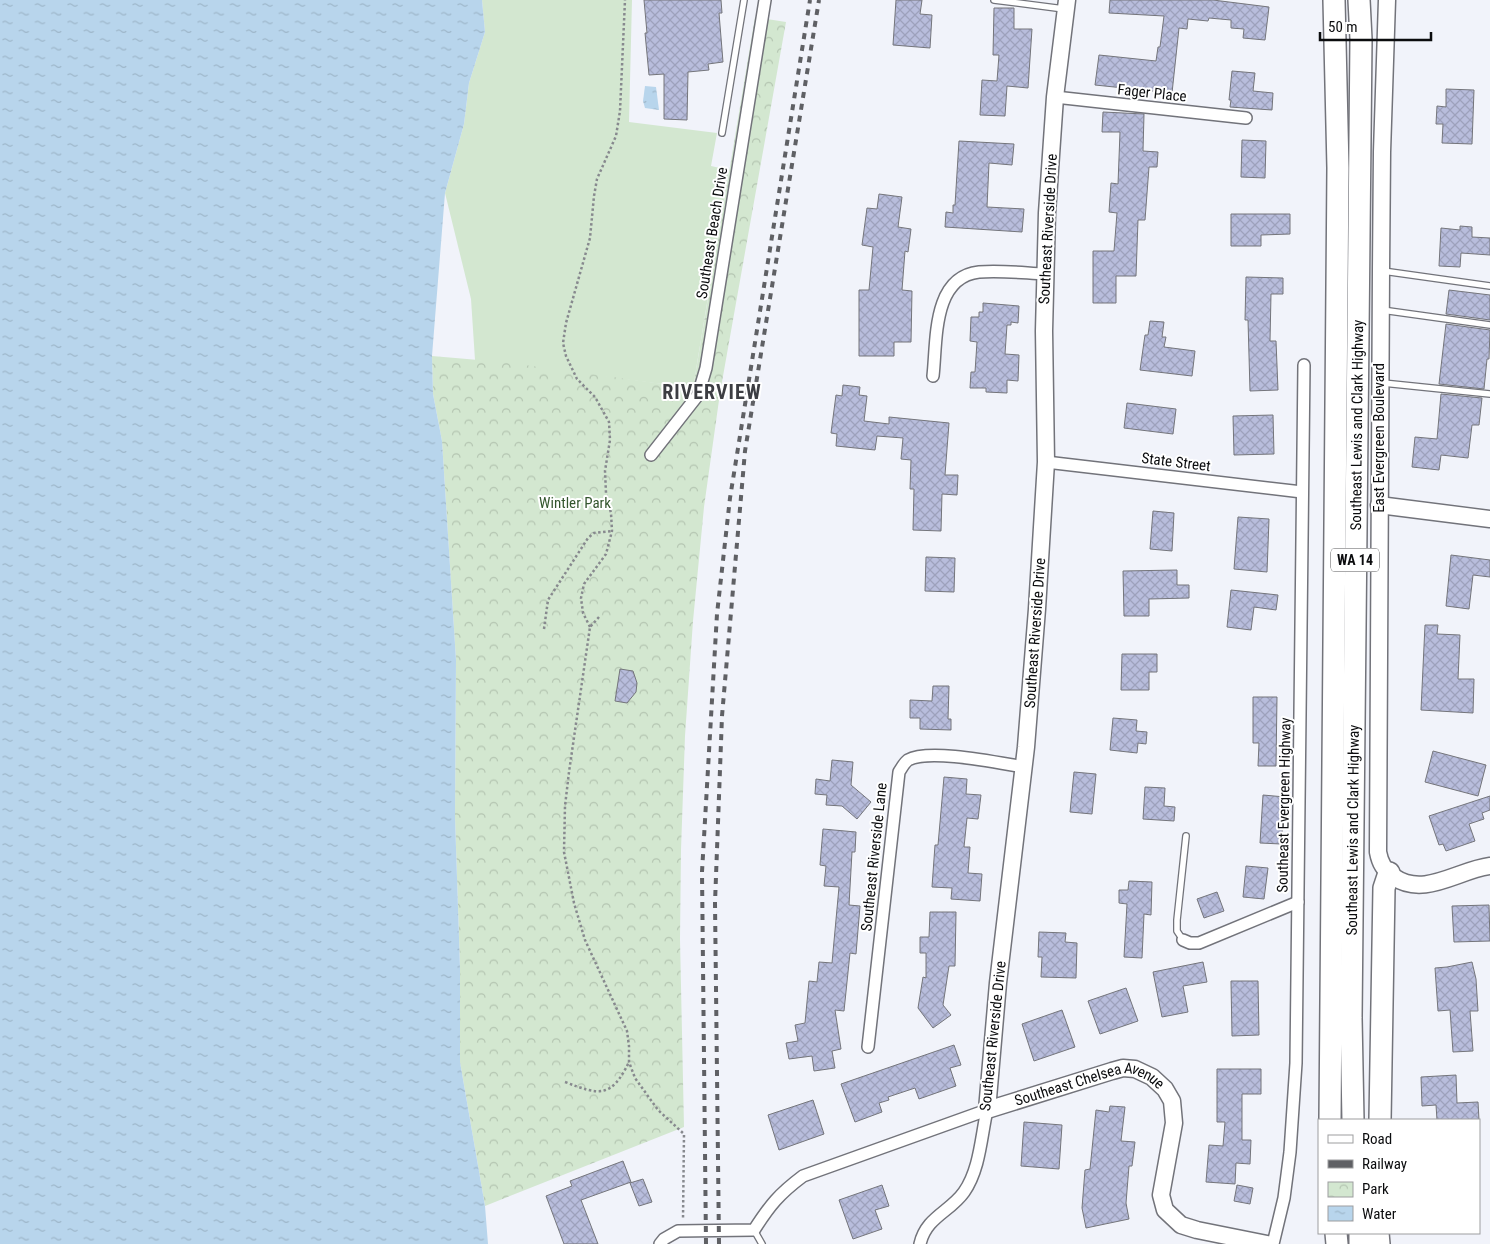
<svg xmlns="http://www.w3.org/2000/svg" width="1490" height="1244" viewBox="0 0 1490 1244" font-family="'Roboto Condensed',sans-serif">
<defs>
<pattern id="park-crowns" width="20" height="18" patternUnits="userSpaceOnUse" patternTransform="scale(1.25)"><rect width="20" height="18" fill="#d3e7d0"/><path d="M2 6a3 3 0 1 1 6 0M12 15a3 3 0 1 1 6 0" fill="none" stroke="#b4c5b1"/></pattern>
<pattern id="water-ripples" width="26" height="14" patternUnits="userSpaceOnUse" patternTransform="scale(1.25)"><rect width="26" height="14" fill="#b8d5ec"/><path d="M2 4q2-2 4 0t4 0M15 11q2-2 4 0t4 0" fill="none" stroke="#9db6c9"/></pattern>
<pattern id="building-cross-hatch" width="8" height="8" patternUnits="userSpaceOnUse" patternTransform="scale(1.25)"><rect width="8" height="8" fill="#b8bddc"/><path d="M0 0l8 8M0 8l8-8" fill="none" stroke="#9da1bc"/></pattern>
</defs>
<rect width="100%" height="100%" fill="#f1f3fa"/>
<!-- grass -->
<path fill="#d3e7d0" d="M482,0h150l-3,122 88,11 -6,33 18,4 -36,218 -218,-28 -4,-61 -26,-106 19,-69 5,-41 16,-51z"/>
<!-- park -->
<path fill="url(#park-crowns)" d="M755,17l31,5 -66,371 -16,114 -11,114 -8,115 -4,114 -1,89 4,188 -199,79 -25,-144v-94l-5,-151 1,-157 -14,-219 -9,-47 -1,-38 70,6 191,26z"/>
<!-- water -->
<g fill="url(#water-ripples)">
<path d="M0,0h482l3,32 -16,51 -5,41 -19,69 -13,163 1,38 9,47 14,219 -1,157 5,151v94l25,144 3,38h-488z"/>
<path d="M645,86l11,1 3,23 -14,-2 -2,-7z"/>
</g>
<!-- building -->
<g fill="url(#building-cross-hatch)" stroke="#74757b">
<path d="M644,0h77l1,13h-3l4,49 -15,2 1,6 -21,2 -1,48 -23,-1v-45l-15,1 -4,-42h2z"/>
<path d="M896,0h26l-2,14 12,1 -2,33 -37,-3z"/>
<path d="M1110,0h103l56,7 -4,33 -22,-2 1,-9 -13,-1v-8l-22,-2 -1,3 -20,-2 -1,10 -8,-1 -7,65 -77,-8 4,-30 57,6 2,-14h2l4,-31 -55,-3z"/>
<path d="M994,8h20v21h18l-4,59 -21,-2 -2,30 -25,-1 2,-35 15,1 2,-26h-6z"/>
<path d="M1232,71l23,2 -2,18 20,2 -1,17 -42,-3 1,-7h-2z"/>
<path d="M1446,89l28,1 -2,54 -30,-1 1,-19h-7l1,-18 9,1z"/>
<path d="M1103,112l41,2 -1,37 15,1 -1,15h-8l-4,53h-7l-2,56h-20v27h-23v-52h21l3,-38 -8,-1 2,-29 7,1 2,-52h-18z"/>
<path d="M1242,140l24,1 -1,37 -24,-1z"/>
<path d="M959,141l55,3 -2,21 -23,-2 -2,44 37,2 -2,23 -77,-5 1,-15 7,1v-8h2z"/>
<path d="M879,194l23,3 -4,30 13,2 -3,23 -3,-1 -3,39 10,1 -1,51h-17v14h-35v-66h10l4,-43 -11,-2 5,-37 10,1z"/>
<path d="M1231,214h59v20l-29,1v11h-30z"/>
<path d="M1460,226l12,1v10l18,1v17l-29,-2 -1,14 -21,-1 2,-38 19,2z"/>
<path d="M1246,277l37,1v16h-12l-1,47h6l2,49 -28,1 -2,-71h-3z"/>
<path d="M1449,290l41,5v25l-44,-6z"/>
<path d="M983,303l36,3 -1,17 -7,-1v3h-4l-2,29 14,1 -1,26 -11,-1v13l-21,-1v-4h-16l1,-16h4l2,-30 -7,-1 1,-24h8v-5h4z"/>
<path d="M1150,321l14,1 -2,15h4l-2,10 31,4 -3,25 -52,-6 5,-35h3z"/>
<path d="M1446,324l44,6 -1,29h-2l-3,30 -45,-5z"/>
<path d="M843,385l17,2 -1,8 8,1 -3,25 25,3v-7l60,6 -4,52h13l-1,20 -15,-1 -1,37 -28,-1 1,-41h-4l1,-29 -10,-1 2,-21 -26,-2 -2,14 -39,-4 1,-12 -6,-1 5,-38 6,1z"/>
<path d="M1441,394l41,4 -3,27h-7l-4,33 -27,-3 -2,15 -27,-3 3,-30 22,2z"/>
<path d="M1127,403l49,6 -3,25 -49,-6z"/>
<path d="M1273,415l1,39 -40,1 -1,-39z"/>
<path d="M1153,511l21,2 -2,38 -22,-2z"/>
<path d="M1238,517l31,2 -2,53 -33,-3z"/>
<path d="M1451,555l39,5v17l-17,-2 -4,34 -23,-3z"/>
<path d="M926,557l29,1 -1,34 -29,-1z"/>
<path d="M1177,570v15h12v13l-40,1v17h-25l-1,-45z"/>
<path d="M1231,590l47,5 -2,15 -22,-3 -3,23 -24,-3z"/>
<path d="M1425,625h13l-1,9 23,1 -2,44h16l-1,34 -52,-3z"/>
<path d="M1122,654h35v18h-8v18h-28z"/>
<path d="M620,669l13,2 4,12 -1,9 -9,11 -12,-2z"/>
<path d="M933,686h16l-1,33h3v11l-31,-1v-11h-10v-18l22,1z"/>
<path d="M1253,697h24l-1,69h-18l1,-23h-6z"/>
<path d="M1113,718l24,2 -1,11 11,1 -1,12 -8,-1 -1,10 -27,-3z"/>
<path d="M1433,751l53,14 -8,31 -53,-14z"/>
<path d="M832,760l21,2 -2,23 20,17 -14,17 -15,-13 -16,-1 1,-10 -12,-1 1,-15 14,2z"/>
<path d="M1074,772l22,2 -4,40 -22,-2z"/>
<path d="M944,777l23,2 -1,15 15,1 -3,24 -11,-1 -3,29h6l-2,26 14,1 -2,27 -29,-2 1,-11 -20,-1 3,-42h3z"/>
<path d="M1145,787l20,1 -1,18 11,1 -1,14 -31,-2z"/>
<path d="M1263,795l22,2 -4,47 -21,-1z"/>
<path d="M1490,796v14l-8,3 2,6 -15,5 6,17 -29,10 -3,-7 -4,1 -10,-29z"/>
<path d="M823,829l33,3 -1,20h-3l-3,53 11,1 -4,48 -6,-1 -6,58 -9,-1 6,39 -9,2 3,17 -21,3 -2,-15 -23,3 -3,-16 12,-2 -3,-16 10,-2 4,-42 8,1 2,-20 13,1 7,-76 -15,-1 2,-20 -6,-1z"/>
<path d="M1246,866l22,2 -4,31 -21,-2z"/>
<path d="M1129,881l23,1 -1,33 -7,-1 -2,44 -18,-1 3,-53 -8,-1v-13h9z"/>
<path d="M1217,892l7,19 -20,7 -7,-19z"/>
<path d="M1489,905l1,36 -36,1 -2,-36z"/>
<path d="M930,912h26l-1,54h-6l-6,39 8,10 -18,13 -15,-20 5,-31 3,1v-25h-6v-16h9z"/>
<path d="M1039,932l27,1 -1,9 12,1 -1,35 -35,-1 1,-20h-4z"/>
<path d="M1203,962l4,20 -24,4 5,26 -26,5 -9,-45z"/>
<path d="M1472,962l4,17 2,32h-8l3,40 -20,1 -3,-42 -12,1 -3,-43 12,-1z"/>
<path d="M1231,981h27l1,54 -27,1z"/>
<path d="M1126,988l12,33 -38,13 -12,-33z"/>
<path d="M1062,1010l13,37 -41,14 -12,-37z"/>
<path d="M954,1045l7,20 -11,3 6,18 -37,13 -4,-11 -27,9 1,3 -10,3 3,9 -27,10 -14,-38z"/>
<path d="M1217,1069h44v25h-19v46h9l-1,24 -14,-1 -1,21 -29,-2 3,-37 14,1 2,-24h-8z"/>
<path d="M1456,1075l1,28 21,-1 1,18h-42l-1,-15 -14,1 -1,-29z"/>
<path d="M813,1100l11,34 -45,16 -11,-35z"/>
<path d="M1110,1106l15,1 -4,34 14,1 -3,24h-3l-3,37 3,16 -43,9 -4,-20 3,-38 5,-1 6,-59 13,2z"/>
<path d="M1024,1122l38,3 -3,44 -38,-3z"/>
<path d="M623,1161l8,21 -50,18 17,44h-34l-18,-48 26,-10 -2,-5z"/>
<path d="M643,1179l9,23 -13,4 -9,-23z"/>
<path d="M882,1185l7,21 -14,4 7,19 -29,10 -14,-39z"/>
<path d="M1237,1185l16,3 -3,16 -16,-3z"/>
</g>
<g fill="none" stroke-linecap="round" stroke-linejoin="round">
<!-- lane casing -->
<g stroke="#72737a" stroke-width="8">
<g id="lane">
<path d="M994,0l70,9"/>
<path d="M722,133l22,-133"/>
<path d="M1383,271l107,15"/>
<path d="M1382,310l108,15"/>
<path d="M1383,383l107,11"/>
<path d="M1183,940l-6,-9v-11l9,-84"/>
<path d="M754,1230l8,14"/>
</g>
</g>
<!-- street casing -->
<g stroke="#72737a" stroke-width="14">
<g id="street">
<path d="M1055,97l191,21"/>
<path d="M933,376c4,-35 -1,-99 46,-104 21,-2 45,1 66,2"/>
<path d="M651,455l47,-60 8,-27 59,-368"/>
<path d="M1046,462l256,30"/>
<path d="M1183,940l7,3h9l99,-41"/>
<path d="M868,1047l31,-275c2,-3 5,-9 9,-12 21,-12 91,3 116,7"/>
<path d="M660,1244l4,-5 14,-8 76,-1c16,-25 25,-36 49,-54l184,-66"/>
<path d="M920,1244c6,-27 30,-32 44,-52 16,-23 17,-55 23,-82"/>
<path d="M1273,1244l11,-46 6,-46 6,-89 8,-698"/>
</g>
</g>
<!-- secondary casing -->
<g stroke="#72737a" stroke-width="19">
<g id="secondary">
<path id="s1" d="M1067,0l-12,97 -8,116 -3,118 2,131 -9,147 -11,138 -28,236 -11,127 125,-39 11,-3 12,1 17,8 13,12 7,12 2,22 -13,72 4,15 16,15 16,5 70,14"/>
<path d="M1387,0l-5,152 -1,118 -3,582c2,11 6,18 16,25 30,21 64,-7 96,-11"/>
<path d="M1379,505l111,14"/>
</g>
</g>
<!-- highway casing -->
<g stroke="#72737a" stroke-width="24">
<g id="highway">
<path d="M1330,1120l8,-952 -4,-168"/>
<path id="s2" d="M1353,1120l-2,-102 10,-979 -2,-39"/>
<path d="M1380,1120l4,-232 5,-15"/>
<path d="M1336,1233l1,11"/>
<path d="M1360,1233v11"/>
<path d="M1378,1233l1,11"/>
</g>
</g>
<!-- path -->
<g stroke="#87898e" stroke-width="2.5" stroke-dasharray="2.5 2.5" stroke-linecap="butt">
<path d="M599,617l-9,10 -21,145 -4,34 -1,46 10,51 11,37 42,91 2,15v16l6,16 23,32 26,24 -1,85"/>
<path d="M590,627l-7,-14 -2,-15 3,-14 22,-30 6,-23 -1,-18 -5,-20 -1,-22 5,-31 -1,-18 -14,-25 -18,-18 -11,-23 -3,-13 3,-20 24,-85 4,-42 3,-17 19,-43 4,-25 5,-111"/>
<path d="M544,629l4,-29 40,-62 6,-5 18,-2"/>
<path d="M565,1082c34,13 46,17 64,-20"/>
</g>
<!-- lane -->
<use href="#lane" stroke="#fff" stroke-width="5.5"/>
<!-- street -->
<use href="#street" stroke="#fff" stroke-width="11"/>
<!-- secondary -->
<use href="#secondary" stroke="#fff" stroke-width="16"/>
<!-- highway -->
<use href="#highway" stroke="#fff" stroke-width="21"/>
<!-- rail -->
<g stroke="#5f6064" stroke-width="4" stroke-dasharray="6 6" stroke-linecap="butt">
<path d="M706,1244l-4,-372 15,-258 13,-116 80,-498"/>
<path d="M719,1244l-4,-341 7,-187 23,-265 74,-451"/>
</g>
</g>
<g text-anchor="middle" dominant-baseline="central" stroke-width="4" stroke-linejoin="round" paint-order="stroke">
<!-- shield labels -->
<rect fill="#fff" stroke="#545556" stroke-width="1" x="1331" y="548.5" width="48" height="23" rx="4"/>
<g font-size="14" font-weight="bold" fill="#0b0c0e">
<text x="1355" y="560">WA 14</text>
</g>
<!-- street labels -->
<g font-size="15" fill="#0b0c0e" stroke="#fff">
<text transform="translate(1152 93) rotate(6)">Fager Place</text>
<text transform="translate(1048 229) rotate(-87)">Southeast Riverside Drive</text>
<text transform="translate(712 233) rotate(-81)">Southeast Beach Drive</text>
<text stroke="none"><textPath href="#s2" startOffset="695">Southeast Lewis and Clark Highway</textPath></text>
<text transform="translate(1379 438) rotate(-90)">East Evergreen Boulevard</text>
<text transform="translate(1176 462) rotate(7)">State Street</text>
<text transform="translate(1035 633) rotate(-86)">Southeast Riverside Drive</text>
<text transform="translate(1284 805) rotate(-89)">Southeast Evergreen Highway</text>
<text stroke="none"><textPath href="#s2" startOffset="290">Southeast Lewis and Clark Highway</textPath></text>
<text transform="translate(874 857) rotate(-84)">Southeast Riverside Lane</text>
<text transform="translate(993 1036) rotate(-84)">Southeast Riverside Drive</text>
<text stroke="none"><textPath href="#s1" startOffset="1222">Southeast Chelsea Avenue</textPath></text>
</g>
<!-- park labels -->
<g font-size="15" fill="#33552d" stroke="#fff">
<text x="575" y="503">Wintler Park</text>
</g>
<!-- district labels -->
<g font-size="20" font-weight="bold" letter-spacing="1" fill="#3c3d42" stroke="#fff">
<text x="712" y="392">RIVERVIEW</text>
</g>
</g>
<!-- legend -->
<rect x="1318" y="1119" width="162" height="115" fill="#ffffff" stroke="#9d9e9f"/>
<rect x="1328" y="1135" width="25" height="8" fill="#ffffff" stroke="#9d9e9f"/>
<text x="1362" y="1144" font-size="15" fill="#0b0c0e">Road</text>
<rect x="1328" y="1160" width="25" height="8" fill="#5f6064" stroke="#9d9e9f"/>
<text x="1362" y="1169" font-size="15" fill="#0b0c0e">Railway</text>
<rect x="1328" y="1182" width="25" height="15" fill="url(#park-crowns)" stroke="#9d9e9f"/>
<text x="1362" y="1194" font-size="15" fill="#0b0c0e">Park</text>
<rect x="1328" y="1206" width="25" height="15" fill="url(#water-ripples)" stroke="#9d9e9f"/>
<text x="1362" y="1219" font-size="15" fill="#0b0c0e">Water</text>
<!-- scale -->
<path d="M1320 32v8h111v-8" fill="none" stroke="#0b0c0e" stroke-width="2.5"/>
<text x="1328" y="32" font-size="15" fill="#0b0c0e" stroke="#ffffff" stroke-width="4" paint-order="stroke">50 m</text>
</svg>
